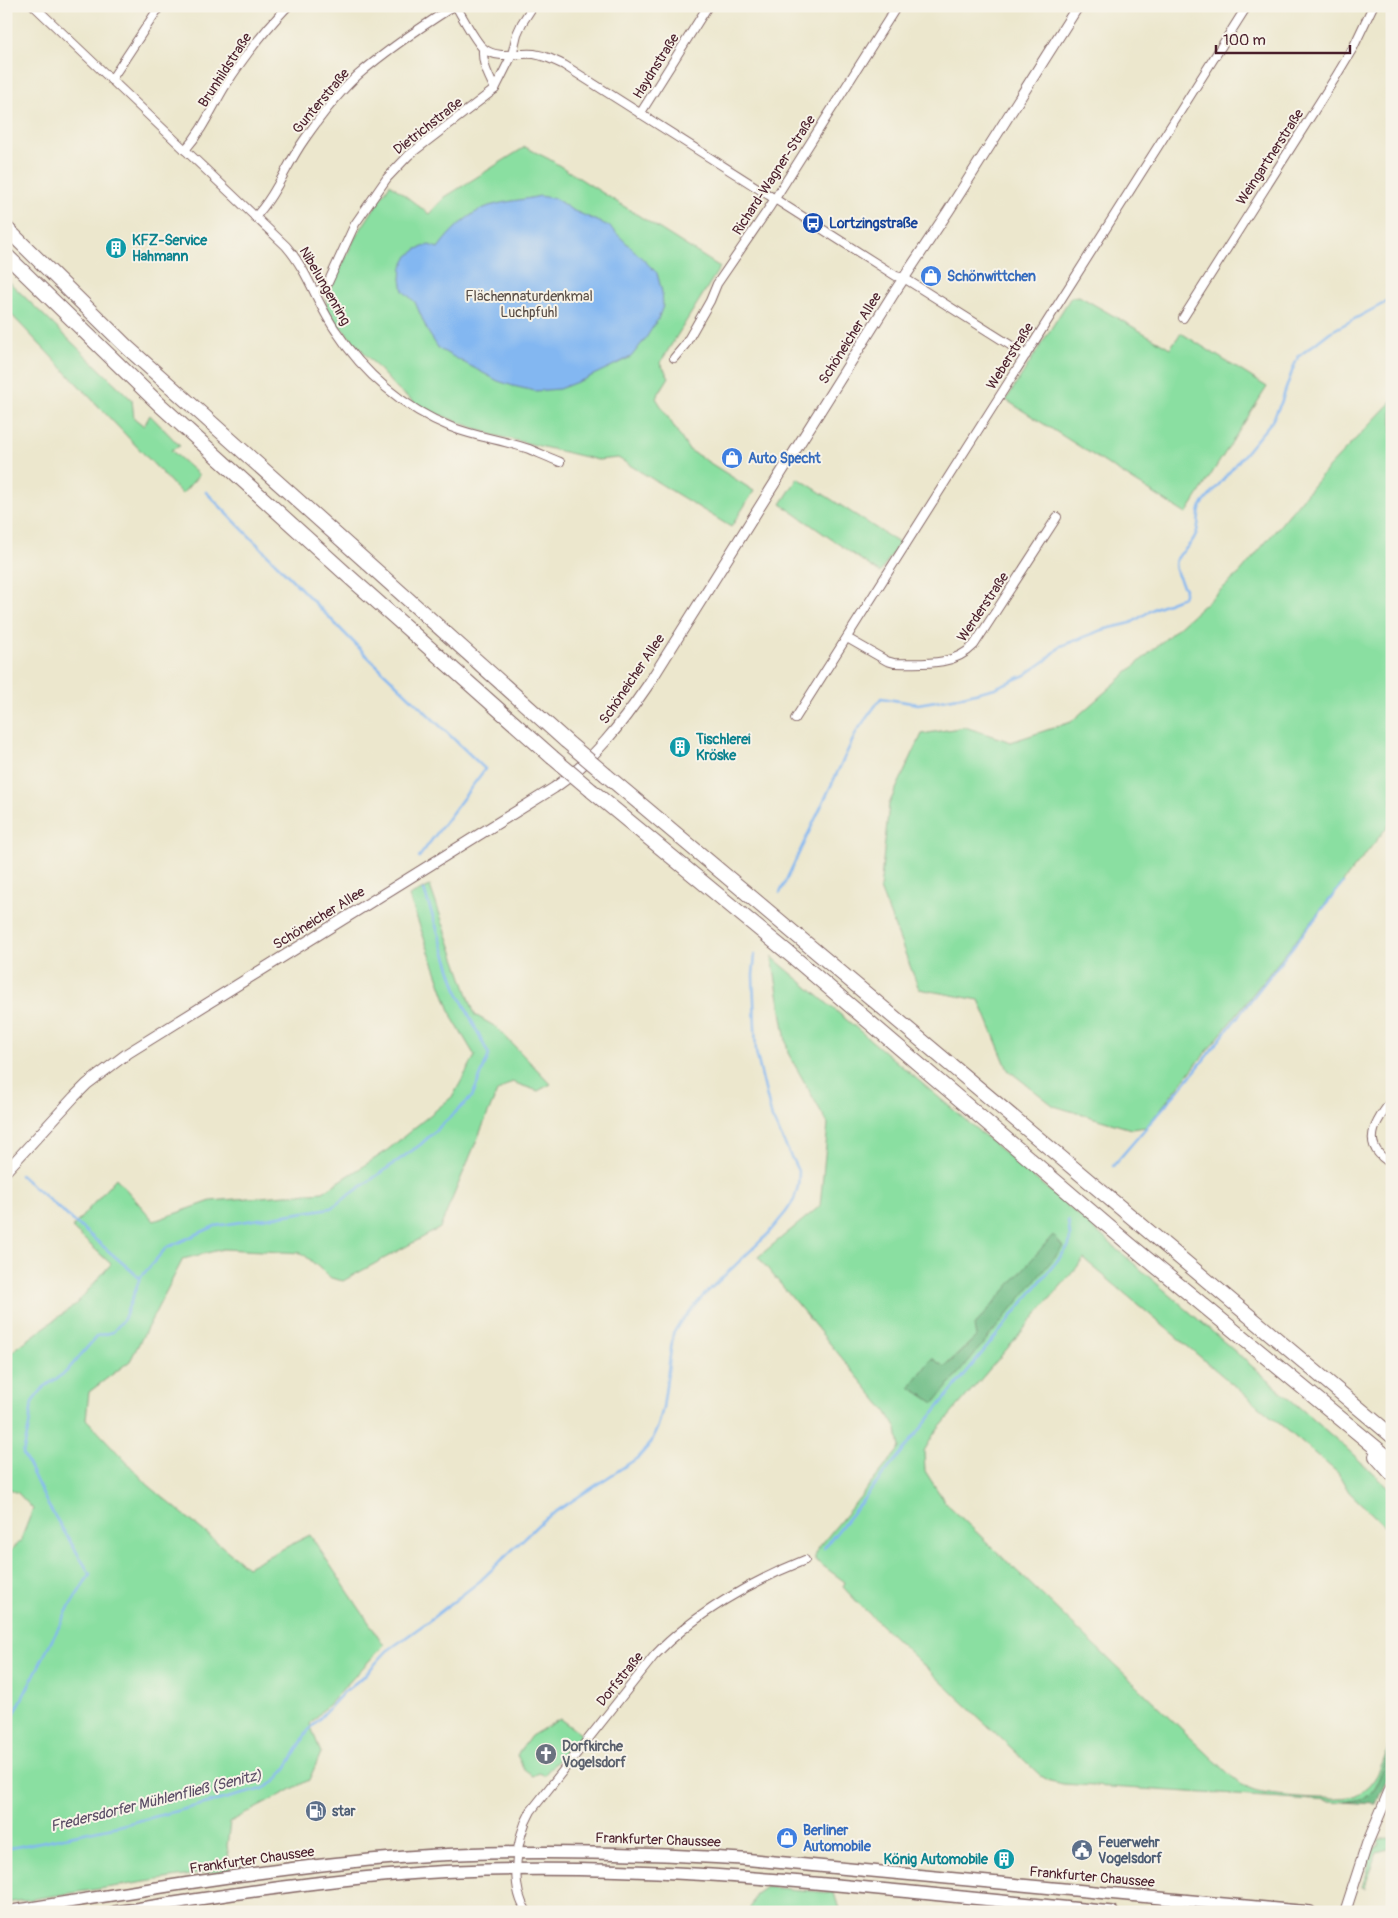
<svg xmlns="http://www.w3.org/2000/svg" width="1398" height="1918" viewBox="0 0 1398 1918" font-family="Pangolin,sans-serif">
<rect width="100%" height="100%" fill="#f7f3e8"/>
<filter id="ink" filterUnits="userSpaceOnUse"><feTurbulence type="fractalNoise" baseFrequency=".02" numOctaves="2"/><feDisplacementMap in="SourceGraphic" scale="10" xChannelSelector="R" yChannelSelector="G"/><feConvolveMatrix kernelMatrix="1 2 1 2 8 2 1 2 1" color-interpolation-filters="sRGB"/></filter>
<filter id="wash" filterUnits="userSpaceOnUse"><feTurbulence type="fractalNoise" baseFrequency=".0096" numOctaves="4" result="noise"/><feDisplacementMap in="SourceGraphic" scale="20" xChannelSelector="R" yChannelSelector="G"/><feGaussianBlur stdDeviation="1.12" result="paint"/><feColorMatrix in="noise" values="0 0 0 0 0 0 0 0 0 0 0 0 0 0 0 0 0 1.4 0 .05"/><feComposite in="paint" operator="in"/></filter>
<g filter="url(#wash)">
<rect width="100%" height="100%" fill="#ece7cd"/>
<!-- green -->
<g fill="#8adfa1" stroke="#6a7f66" fill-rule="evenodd">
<path d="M525,147l24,12 171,108 -60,96 9,14 -13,21 32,51 66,42 -23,36 -113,-69 -20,2 -105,-25 -71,-27 -25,-19 -70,-77 -1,-13 29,-61 35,-54 39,30 16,-17z"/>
<path d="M6,279l126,121 2,18 10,8 6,-11 30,31 -9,4 28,25 -17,19 -176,-185z"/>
<path d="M1079,296l91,52 11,-15 86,54 -81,127 -180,-114 65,-103z"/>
<path d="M1392,401v420l-246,306 -15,2 -77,-23 -46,-36 -29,-70 -60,-11 -39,-100 9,-85 33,-70 43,-7 46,15 60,-20 169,-149 87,-104z"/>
<path d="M798,478l101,65 -19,30 -99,-69z"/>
<path d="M430,886l45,129 21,12 55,57 -13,7 -26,-9 -15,10 -57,136 -97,53 -12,-3 -29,-25 -79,-4 -40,10 -53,102 -41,31 -3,27 62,66 99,82 63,-32 74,110 -74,79 11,29 -12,27 -79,42 -3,24 4,23 -225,34v-348l14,-13 13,-33 -15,-16 -12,-6v-131l70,-52 35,-40 -39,-36 44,-50 38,43 57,-20 112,-9 62,-40 68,-56 22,-40 -22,-37 -44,-123z"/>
<path d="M772,957l291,245 282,245 47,44v42l-43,-41 -11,-19 -254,-214 -150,175 -10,17 1,20 20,31 269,258c12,10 25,26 40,31 16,5 88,11 103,4 3,-2 9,-6 12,-9 12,-12 17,-34 23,-49 0,11 -15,53 -24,59 -6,4 -15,5 -23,6l-282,-18 -13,-3 -9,-5 -182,-172 -16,-17 2,-5 -30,-22v-6l5,-8 80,-98 -3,-19 -11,-18 -128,-154 62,-51 8,-82 -40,-71zM976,1337l-42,65 -24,-15 34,-20z"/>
<path d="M560,1719l22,16 -38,40 -5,-2 -6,3 -8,-5 -8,-16 14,-19z"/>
<path d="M1387,1838l5,1v9l-15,4 -8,20 -4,16 -3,-1c6,-16 4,-34 18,-43l-2,-4z"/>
<path d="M766,1887l68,6 6,19h-92l8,-18z"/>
</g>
<!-- forest -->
<g fill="#6fbe87" stroke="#5c6e59">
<path d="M1053,1235l10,12 -129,156 -24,-16 22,-29 13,9 31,-30 -2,-11z"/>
<path d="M1392,1745v21l-16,38 -31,-2c8,-1 17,-2 23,-6 9,-6 19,-40 24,-51z"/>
</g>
<!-- water -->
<path fill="#83b7f1" stroke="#666b8e" d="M540,196l16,3 16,11 37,16 48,47 5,19 1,14 -5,13 -12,19 -15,19 -46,22 -26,10 -24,2 -22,-5 -15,-5 -59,-32 -11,-17 -13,-30 -12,-11 -2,-12 1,-12 6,-11 9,-7 12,-4 9,3c12,-17 31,-35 51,-42 16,-5 35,-6 51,-10z"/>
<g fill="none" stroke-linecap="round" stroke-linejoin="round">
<!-- stream -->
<g stroke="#83b7f1" stroke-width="2.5">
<path d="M206,492l160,163 119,114 -66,88"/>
<path d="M780,893l77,-162 24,-33 37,6 41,-7 36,-9 30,-13 20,-14 16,-15 41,-16 29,-7 24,-15 28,-11 2,-8c-23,-38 0,-29 11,-55 4,-9 1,-19 5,-28l71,-85 9,-18 13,-37 5,-10 31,-24 62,-33"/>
<path d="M1113,1166l82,-95 148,-188"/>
<path d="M20,1175l120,103"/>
<path d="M824,1548l245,-302 1,-10 -2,-16"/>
<path d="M6,1730l62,-121 22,-35 -42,-69 -25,-51 6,-28 3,-24 12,-15 22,-15 31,-36 16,-4 11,-13 16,-41 26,-30 49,-22 116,-18 89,-63 52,-48 17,-42 -30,-60 -35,-105"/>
<path d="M6,1849l112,-23 145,-37 13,-8 11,-14 21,-36 36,-39 20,-16 23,-25 39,-28 54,-42 63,-61 96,-63 12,-14 7,-17 5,-18 10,-74 6,-10 24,-28 64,-61 19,-23 8,-12 4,-14 1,-13 -27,-55 -16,-66 -3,-77 2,-20"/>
</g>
</g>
</g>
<g filter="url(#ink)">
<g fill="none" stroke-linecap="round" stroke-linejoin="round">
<!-- street casing -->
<g stroke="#836564" stroke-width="10">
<g id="street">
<path d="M34,6l252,240c22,25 31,58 50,85 27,42 69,78 115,96 25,10 52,13 78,22 10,4 21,9 31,13"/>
<path d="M456,6c6,10 20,37 28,43 15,11 34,3 50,5 12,2 20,6 30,11l332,211 8,2 122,77"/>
<path d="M483,48c-1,16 5,27 12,41"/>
<path d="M111,80l49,-74"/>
<path d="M640,114l68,-108"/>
<path d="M185,150c17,-19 26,-40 39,-62 18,-29 40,-57 64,-82"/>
<path d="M255,217c21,-22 32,-53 49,-77 16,-23 33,-46 54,-65 30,-26 63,-48 96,-69"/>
<path d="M315,292l11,-5 29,-63 32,-46 22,-23 86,-66 17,-34 5,-21 5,-11 11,-17"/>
<path d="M1183,318l152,-240 18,-30 20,-42"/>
<path d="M674,358l11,-13 25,-44 7,-17 52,-76 128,-202"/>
<path d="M847,638l40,23 7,2c28,0 59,4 80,-18l83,-128"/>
<path d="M795,719l452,-713"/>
<path d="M1392,1100c-17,23 -33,45 0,64"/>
<path d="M527,1912c-18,-26 -11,-75 4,-101l123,-155c40,-42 98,-75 151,-96"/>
</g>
</g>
<!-- secondary casing -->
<g stroke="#836564" stroke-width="12">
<g id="secondary">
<path d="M6,1171l68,-74 13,-13 41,-31 426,-265c39,-27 68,-65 94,-103l244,-389 57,-86 129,-204"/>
<path d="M1345,1912l22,-68 25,-59"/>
</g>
</g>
<!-- primary casing -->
<g stroke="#836564" stroke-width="14">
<g id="primary">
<path d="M6,1912c133,-21 266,-45 400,-55 112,-8 224,-5 336,2l568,53"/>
<path d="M115,1912c123,-19 246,-39 370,-42 143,-4 284,8 426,22 67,7 134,13 201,20"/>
</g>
</g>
<!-- highway casing -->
<g stroke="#836564" stroke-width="16">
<g id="highway">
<path d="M6,228l122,120 438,393"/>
<path d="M6,255l154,150 185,168 207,184"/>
<path d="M606,775l786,661"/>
<path d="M592,791l206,170 331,283 263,217"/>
<path d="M1376,1456l16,18"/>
</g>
</g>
<!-- street -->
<use href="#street" stroke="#fff" stroke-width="8"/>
<!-- secondary -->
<use href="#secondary" stroke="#fff" stroke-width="10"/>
<!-- primary -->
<use href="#primary" stroke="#fff" stroke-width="11"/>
<!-- highway -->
<use href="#highway" stroke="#fff" stroke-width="14"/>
<!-- highway-bridge casing -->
<g stroke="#836564" stroke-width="16" stroke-linecap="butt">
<g id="highway-bridge">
<path d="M566,741l40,34"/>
<path d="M552,757l40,34"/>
</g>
</g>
<!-- highway-bridge -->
<use href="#highway-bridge" stroke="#fff" stroke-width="14"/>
</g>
</g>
<!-- icons -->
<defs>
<g id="bus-disc" transform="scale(1.125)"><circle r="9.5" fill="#1a4fb4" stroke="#f7f3e8"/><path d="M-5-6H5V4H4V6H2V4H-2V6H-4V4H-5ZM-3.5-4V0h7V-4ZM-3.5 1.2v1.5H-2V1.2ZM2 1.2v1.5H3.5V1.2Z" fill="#fff"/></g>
<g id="building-disc" transform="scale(1.125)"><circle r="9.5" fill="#0f9aa8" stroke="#f7f3e8"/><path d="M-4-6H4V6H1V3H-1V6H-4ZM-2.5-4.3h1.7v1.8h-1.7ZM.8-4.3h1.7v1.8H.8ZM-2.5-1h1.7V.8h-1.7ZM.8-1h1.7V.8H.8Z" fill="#fff"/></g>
<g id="shop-disc" transform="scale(1.125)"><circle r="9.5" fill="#3f7fe0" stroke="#f7f3e8"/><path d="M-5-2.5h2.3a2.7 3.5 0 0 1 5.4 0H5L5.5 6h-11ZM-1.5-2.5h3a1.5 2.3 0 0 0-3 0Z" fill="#fff"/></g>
<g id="church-disc" transform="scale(1.125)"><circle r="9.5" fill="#6b7280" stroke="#f7f3e8"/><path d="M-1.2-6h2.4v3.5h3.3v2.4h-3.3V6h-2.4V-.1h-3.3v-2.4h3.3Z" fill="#fff"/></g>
<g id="fuel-disc" transform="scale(1.125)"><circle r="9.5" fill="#5c6f8a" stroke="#f7f3e8"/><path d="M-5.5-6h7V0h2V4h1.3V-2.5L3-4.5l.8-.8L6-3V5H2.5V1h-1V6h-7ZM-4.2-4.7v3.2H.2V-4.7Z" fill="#fff"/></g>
<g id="civic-disc" transform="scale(1.125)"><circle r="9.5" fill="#5c6f8a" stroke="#f7f3e8"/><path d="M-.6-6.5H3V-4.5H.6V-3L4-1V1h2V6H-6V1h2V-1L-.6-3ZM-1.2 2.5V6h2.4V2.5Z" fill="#fff"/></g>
</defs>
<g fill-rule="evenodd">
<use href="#bus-disc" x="813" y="223"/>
<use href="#building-disc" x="116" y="248"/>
<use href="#shop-disc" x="931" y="276"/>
<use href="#shop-disc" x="732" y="458"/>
<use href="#building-disc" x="680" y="747"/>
<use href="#church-disc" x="546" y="1754"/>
<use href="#fuel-disc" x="316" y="1811"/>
<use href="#shop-disc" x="787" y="1838"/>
<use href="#civic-disc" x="1082" y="1850"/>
<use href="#building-disc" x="1004" y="1859"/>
</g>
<g text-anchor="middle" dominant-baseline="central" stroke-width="4" stroke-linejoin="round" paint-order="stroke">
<!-- street labels -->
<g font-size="14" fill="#4a1f2b" stroke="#f7f3e8">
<text transform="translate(656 66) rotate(-58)">Haydnstraße</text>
<text transform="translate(225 70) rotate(-57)">Brunhildstraße</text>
<text transform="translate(321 101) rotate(-50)">Gunterstraße</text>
<text transform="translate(428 126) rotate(-38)">Dietrichstraße</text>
<text transform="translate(1270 157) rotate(-57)">Weingartnerstraße</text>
<text transform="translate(774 175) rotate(-57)">Richard-Wagner-Straße</text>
<text transform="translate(325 286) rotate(60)">Nibelungenring</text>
<text transform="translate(850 338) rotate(-58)">Schöneicher Allee</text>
<text transform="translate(1010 356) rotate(-58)">Weberstraße</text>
<text transform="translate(983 607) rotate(-56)">Werderstraße</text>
<text transform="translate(632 679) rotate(-56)">Schöneicher Allee</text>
<text transform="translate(319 918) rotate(-32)">Schöneicher Allee</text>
<text transform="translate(620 1679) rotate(-51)">Dorfstraße</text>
<text transform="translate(658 1840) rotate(2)">Frankfurter Chaussee</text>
<text transform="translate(252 1860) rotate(-8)">Frankfurter Chaussee</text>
<text transform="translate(1092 1877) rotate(5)">Frankfurter Chaussee</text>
</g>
<!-- transit labels -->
<g font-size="14" font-weight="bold" fill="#164399" stroke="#f7f3e8" text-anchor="start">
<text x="829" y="223">Lortzingstraße</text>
</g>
<!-- culture labels -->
<g font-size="14" font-weight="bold" fill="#0d838f" stroke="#f7f3e8" text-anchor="start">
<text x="132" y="240">KFZ-Service<tspan x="132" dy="16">Hahmann</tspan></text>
<text x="696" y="739">Tischlerei<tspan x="696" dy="16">Kröske</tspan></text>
<text x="988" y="1859" text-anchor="end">König Automobile</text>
</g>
<!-- shop labels -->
<g font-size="14" font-weight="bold" fill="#366cbe" stroke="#f7f3e8" text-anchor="start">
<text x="947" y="276">Schönwittchen</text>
<text x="748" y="458">Auto Specht</text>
<text x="803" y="1830">Berliner<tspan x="803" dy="16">Automobile</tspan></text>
</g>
<!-- park labels -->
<g font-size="14" fill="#5a4f48" stroke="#f7f3e8">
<text x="529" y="296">Flächennaturdenkmal<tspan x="529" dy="16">Luchpfuhl</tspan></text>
</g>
<!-- worship labels -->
<g font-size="14" font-weight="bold" fill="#5b616d" stroke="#f7f3e8" text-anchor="start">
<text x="562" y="1746">Dorfkirche<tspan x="562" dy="16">Vogelsdorf</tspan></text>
</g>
<!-- service labels -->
<g font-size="14" font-weight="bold" fill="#4e5e75" stroke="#f7f3e8" text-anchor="start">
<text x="332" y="1811">star</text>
<text x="1098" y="1842">Feuerwehr<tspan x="1098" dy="16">Vogelsdorf</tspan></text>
</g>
<!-- water labels -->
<g font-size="15" font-style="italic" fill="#5b4d66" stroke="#f7f3e8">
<text transform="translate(156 1801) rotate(-14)">Fredersdorfer Mühlenfließ (Senitz)</text>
</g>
</g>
<!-- margin -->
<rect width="1398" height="1918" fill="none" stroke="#f7f3e8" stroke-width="25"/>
<!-- scale -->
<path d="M1216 45v8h134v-8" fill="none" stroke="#4a1f2b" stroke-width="2.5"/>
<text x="1223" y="45" font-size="15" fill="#4a1f2b" stroke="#f7f3e8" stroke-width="4" paint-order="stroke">100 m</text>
</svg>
